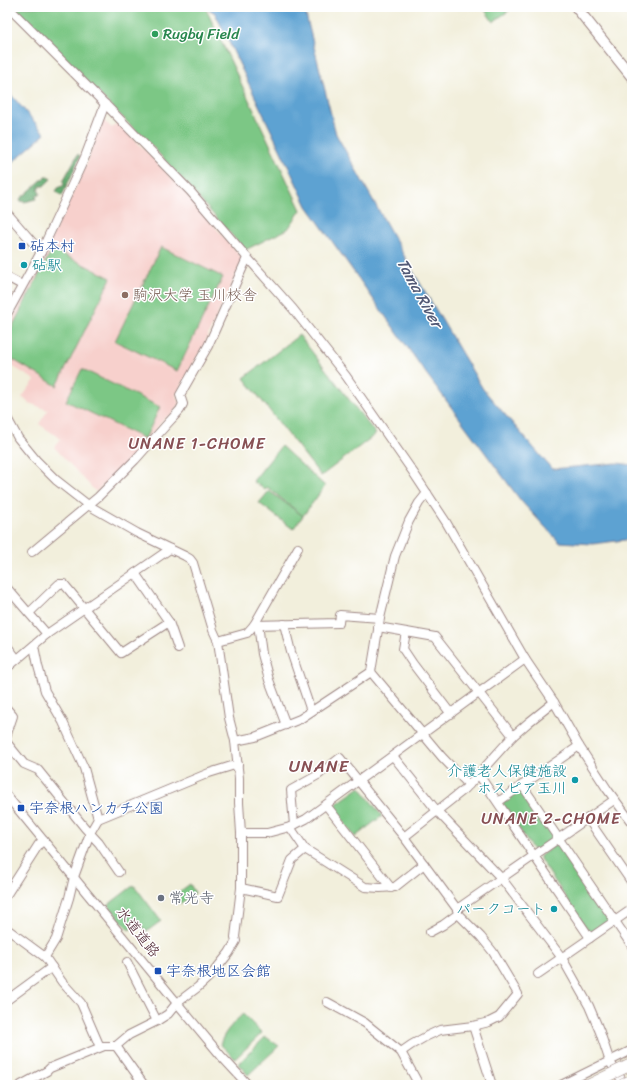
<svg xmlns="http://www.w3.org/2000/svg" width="639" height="1092" viewBox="0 0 639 1092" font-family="Sriracha,'Klee One',sans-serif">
<rect width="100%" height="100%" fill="#fff"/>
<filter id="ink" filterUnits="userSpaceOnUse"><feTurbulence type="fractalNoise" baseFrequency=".025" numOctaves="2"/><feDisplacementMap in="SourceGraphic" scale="8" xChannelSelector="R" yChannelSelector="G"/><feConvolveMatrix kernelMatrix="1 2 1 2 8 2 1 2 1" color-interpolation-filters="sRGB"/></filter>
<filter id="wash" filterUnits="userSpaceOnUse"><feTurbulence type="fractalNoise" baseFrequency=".012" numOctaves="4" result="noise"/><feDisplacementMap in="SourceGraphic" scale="16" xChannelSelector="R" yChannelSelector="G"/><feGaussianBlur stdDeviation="0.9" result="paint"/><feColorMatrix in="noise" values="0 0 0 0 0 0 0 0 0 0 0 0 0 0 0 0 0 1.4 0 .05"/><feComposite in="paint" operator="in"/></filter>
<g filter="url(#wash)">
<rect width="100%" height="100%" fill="#f2efdc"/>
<!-- built -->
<path fill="#f7d0cc" d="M102,119l10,9 6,-6 66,69 59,68 -39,85 -28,51 3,8 -6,10 -8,5 -35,41 -34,33 -42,-45 7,-8 -22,-15 9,-14 -19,-7 -7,-6 13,-17 -28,-17v-32l80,-168z"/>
<!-- green -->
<g fill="#7cc785" stroke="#637358">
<path d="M14,7h191l96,203 -13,19 -43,21 -93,-104 -34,-33z"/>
<path d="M483,7h31l-21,15z"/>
<path d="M161,247l62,30 -46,94 -62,-30z"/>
<path d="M52,249l59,29 -54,108 -50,-30v-19z"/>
<path d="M299,335l77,99 -55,42 -77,-98z"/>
<path d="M82,369l78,38 -15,32 -79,-38z"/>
<path d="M281,446l44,40 -22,30 -36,-29 -2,3 -12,-9z"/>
<path d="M269,491l34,25 -10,13 -34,-26z"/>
<path d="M360,787l22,29 -27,21 -23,-30z"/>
<path d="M520,790l3,1 31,45 -1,4 -16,11 -4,-1 -30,-45 1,-4z"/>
<path d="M556,844l4,1 50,73 -2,4 -15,10h-4l-49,-73v-3z"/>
<path d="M190,884l5,9 -14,11 -6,-9z"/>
<path d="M134,885l27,36 -15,11 -7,-9 -10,7 -21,-25z"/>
<path d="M243,1014l19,19 -27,26 -15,-15c5,-13 13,-21 23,-30z"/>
<path d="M266,1037l13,9 -31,29 -10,-11 26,-26z"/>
</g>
<!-- forest -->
<g fill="#65ac72" stroke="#58664e">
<path d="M78,154l2,2v1l-18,39h-1l-5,-5 3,-4 4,-1 1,-3 -1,-2z"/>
<path d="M45,177h3l3,2 -7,7h-4l-2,4 2,3 -1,2 -3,1 1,3 -13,3 -3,-1 -1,-2z"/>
</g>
<!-- water -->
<g fill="#5da2d2" stroke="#54607e">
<path d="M205,7h99l32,127 75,134 72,121 69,80 65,-6 15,2v74l-39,5 -34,-2 -38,-41 -96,-129 -118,-166 -92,-193z"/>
<path d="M7,90l38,44 -38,33z"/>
</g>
</g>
<g filter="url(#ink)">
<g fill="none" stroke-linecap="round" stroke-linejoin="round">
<!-- minor casing -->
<g stroke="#9e8784" stroke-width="10">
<g id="minor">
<path d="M8,7l97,97 85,87 55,64 48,54 53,67 67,96 33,50 79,137 29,43 25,44 28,43 25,34"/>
<path d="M7,213l34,39"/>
<path d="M7,277l15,8"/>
<path d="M7,314l34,-62 44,-95 20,-53"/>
<path d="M7,418l11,20 18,22 20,20 32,25 49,28 48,23 5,3 3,4 20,67 5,11 11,77 6,23 4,37v25l2,30v55l-6,49 1,4 -7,12 -17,21 -14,13 -21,16 -9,11 -11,7 -28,14 -13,11h-12l-54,22 -3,3 -26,14"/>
<path d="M427,493l-8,10 -10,18 -14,35 -15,62 -9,54 71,85 27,28"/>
<path d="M32,552l66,-55 37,-37 33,-37 12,-13 3,-6 -3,-9 28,-49 39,-88"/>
<path d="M135,573l34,49 9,26"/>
<path d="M7,588l40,46"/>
<path d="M29,613l30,-29h5l57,69 48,-31"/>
<path d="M258,624l4,30 7,26 17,45"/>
<path d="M284,624l7,28 20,59"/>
<path d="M254,625l85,-2 1,-8 40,3"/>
<path d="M378,627l57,10 78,99"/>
<path d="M406,632l-3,17 10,15 38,50"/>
<path d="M218,641l29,-8 7,-8 44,-77"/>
<path d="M7,646l10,13"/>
<path d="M34,646l4,20 7,25 18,31 21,46 14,51 -8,14 -16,44 -5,21 -13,41 -11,18"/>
<path d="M7,668l40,-34 123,-85"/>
<path d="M7,709l6,7 -6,18"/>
<path d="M235,741l20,-4 45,-18 71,-47"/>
<path d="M7,743l17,21 14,6 47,58 14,15 20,29"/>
<path d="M393,756l44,55 65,68 60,79 27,48 11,26 10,30 15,23"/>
<path d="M479,775l111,163"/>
<path d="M522,785l110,161"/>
<path d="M7,796l170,207 45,54 26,28"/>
<path d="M498,802l81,-56"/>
<path d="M326,805l65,83"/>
<path d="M98,819l111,-46 29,-9"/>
<path d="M588,819l44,64"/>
<path d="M294,825l-3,-35 27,-15 22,-17 64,79 53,72 1,5 -15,11 -13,7"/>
<path d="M290,827l15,22 60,38 15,1 15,-1 29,-23"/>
<path d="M241,833h26l23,-6 16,-8 219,-160"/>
<path d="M404,837l62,-49 47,-52 16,-14 25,-20"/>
<path d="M241,888l37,8 14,-36 13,-11"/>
<path d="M7,894l32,-50 5,-3"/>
<path d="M457,909l157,-109"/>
<path d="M7,929l38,28 17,25 19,21 19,44"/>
<path d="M127,962l30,59"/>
<path d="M538,974l94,-65"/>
<path d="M7,1000l45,-33"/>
<path d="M327,1002l38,21 36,29 18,33"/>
<path d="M473,1026l19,59"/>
<path d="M116,1046l28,39"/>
<path d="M401,1052l10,-7 16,-9 13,-6 33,-4 16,-4 10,-5 19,-23 -25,-42 -12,-15 -23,-23"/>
<path d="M561,1085l71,-35"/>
</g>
</g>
<!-- major casing -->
<g stroke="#9e8784" stroke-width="12">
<path id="major" d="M576,7l56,70"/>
</g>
<!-- minor -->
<use href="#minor" stroke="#fff" stroke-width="8"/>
<!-- major -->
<use href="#major" stroke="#fff" stroke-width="10"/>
<!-- highway-bridge casing -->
<g stroke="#9e8784" stroke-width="12" stroke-linecap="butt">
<g id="highway-bridge">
<path d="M589,1085l43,-21"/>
<path d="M622,1085l10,-5"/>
</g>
</g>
<!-- highway-bridge -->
<use href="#highway-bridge" stroke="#fff" stroke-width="11"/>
</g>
</g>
<!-- markers -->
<circle fill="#2e9e5b" stroke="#fff" stroke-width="1.5" cx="155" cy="34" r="4"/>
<g fill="#1a4fb4" stroke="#fff" stroke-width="1.5">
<rect x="18" y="242" width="8" height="8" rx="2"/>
<rect x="17" y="804" width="8" height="8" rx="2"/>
<rect x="154" y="967" width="8" height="8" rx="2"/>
</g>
<g fill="#0f9aa8" stroke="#fff" stroke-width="1.5">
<circle cx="24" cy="265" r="4"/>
<circle cx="575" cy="780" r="4"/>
<circle cx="554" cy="909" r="4"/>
</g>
<circle fill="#8d6e63" stroke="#fff" stroke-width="1.5" cx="125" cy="295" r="4"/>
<circle fill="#6b7280" stroke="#fff" stroke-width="1.5" cx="161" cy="898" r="4"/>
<g text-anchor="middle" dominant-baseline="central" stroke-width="3" stroke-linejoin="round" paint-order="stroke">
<!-- leisure labels -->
<g font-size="15" fill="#27864d" stroke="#fff" text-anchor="start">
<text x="163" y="34">Rugby Field</text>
</g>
<!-- transit labels -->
<g font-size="15" fill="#164399" stroke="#fff" text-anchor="start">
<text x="30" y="246">砧本村</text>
<text x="29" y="808">宇奈根ハンカチ公園</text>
<text x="166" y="971">宇奈根地区会館</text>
</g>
<!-- culture labels -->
<g font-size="15" fill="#0d838f" stroke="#fff" text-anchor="end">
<text x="32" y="265" text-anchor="start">砧駅</text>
<text x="567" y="771">介護老人保健施設<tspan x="567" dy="17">ホスピア玉川</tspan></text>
<text x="546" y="909">パークコート</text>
</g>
<!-- education labels -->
<g font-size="15" fill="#785e54" stroke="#fff" text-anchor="start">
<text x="133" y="295">駒沢大学 玉川校舎</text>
</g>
<!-- worship labels -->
<g font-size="15" fill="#5b616d" stroke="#fff" text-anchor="start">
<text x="169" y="898">常光寺</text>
</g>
<!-- street labels -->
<g font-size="15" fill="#4a1f2b" stroke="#fff">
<text transform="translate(138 932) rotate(51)">水道道路</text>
</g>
<!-- water labels -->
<g font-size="16" font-style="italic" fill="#535a76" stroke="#fff">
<text transform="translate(420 293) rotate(61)">Tama River</text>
</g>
<!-- neighbourhood labels -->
<g font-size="16" letter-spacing="1" fill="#885054" stroke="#fff">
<text x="197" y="443">UNANE 1-CHOME</text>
<text x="551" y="818">UNANE 2-CHOME</text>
</g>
<!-- quarter labels -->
<g font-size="17" letter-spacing="1" fill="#885054" stroke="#fff">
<text x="319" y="766">UNANE</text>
</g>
</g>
<!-- margin -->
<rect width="639" height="1092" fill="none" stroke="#fff" stroke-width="24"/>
</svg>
